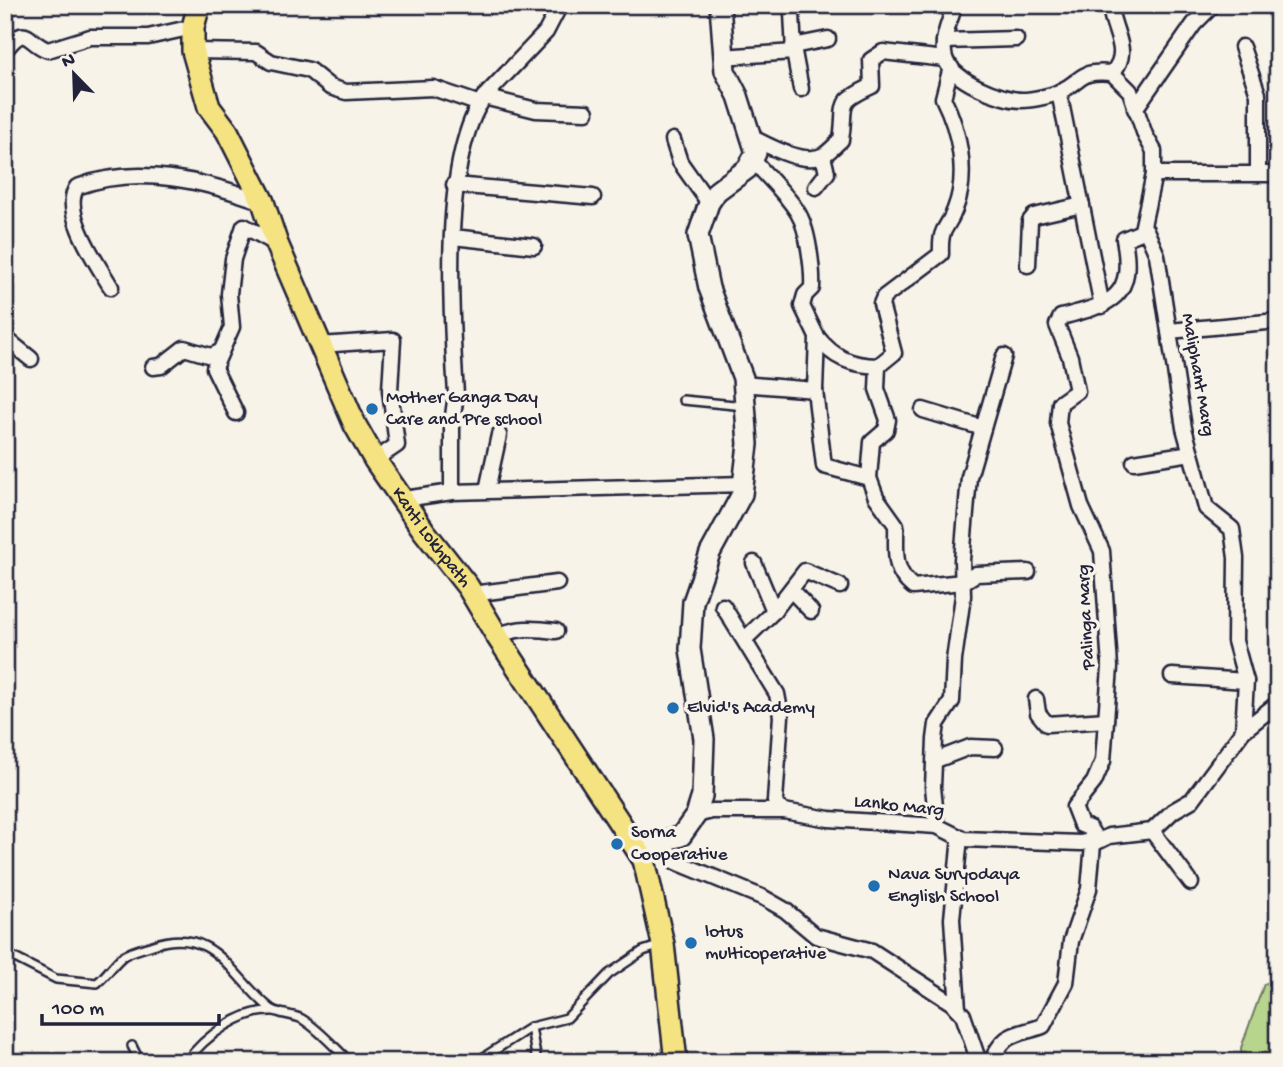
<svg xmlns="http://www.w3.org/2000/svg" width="1283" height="1067" viewBox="0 0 1283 1067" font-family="'Gochi Hand',sans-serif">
<rect width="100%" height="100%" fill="#f7f3e8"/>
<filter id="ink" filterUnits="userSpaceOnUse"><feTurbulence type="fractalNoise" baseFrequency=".0143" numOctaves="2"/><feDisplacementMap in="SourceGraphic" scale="14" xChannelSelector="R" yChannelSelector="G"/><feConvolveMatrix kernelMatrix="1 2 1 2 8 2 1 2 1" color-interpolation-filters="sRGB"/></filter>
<g filter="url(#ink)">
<!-- green -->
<path fill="#b8d58e" stroke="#6d7c64" stroke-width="2" d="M1278,979v83h-36l-1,-14 23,-64z"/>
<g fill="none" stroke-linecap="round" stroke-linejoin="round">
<!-- service casing -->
<g stroke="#22223b" stroke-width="12">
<g id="service">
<path d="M683,400l62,6"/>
<path d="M5,953l51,26 41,4c10,-8 17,-20 26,-27 8,-5 21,-8 30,-11 62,-21 78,32 118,64 9,6 21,5 31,10 18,11 32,28 48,43"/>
<path d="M531,1027l6,35"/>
<path d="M132,1046l8,16"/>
<path d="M186,1062c19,-26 56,-53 88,-51"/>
<path d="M476,1062l55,-35 36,-9 42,-44 34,-23 18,-6"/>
</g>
</g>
<!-- minor casing -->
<g stroke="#22223b" stroke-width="19">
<g id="minor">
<path d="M560,5l-14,27 -62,65 52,13 50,2"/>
<path d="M955,5c-5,16 -15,36 -10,53 6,22 56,42 77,42 10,0 29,-4 37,-8 26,-12 18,-22 53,-19"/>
<path d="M1111,12c4,23 20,41 1,61"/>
<path d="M792,13l2,39 7,37"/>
<path d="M944,41l72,-2"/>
<path d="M793,46l35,-7"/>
<path d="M1242,47l16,47v80"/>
<path d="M5,50c23,-29 21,-7 43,0l42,-13h58l45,-10"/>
<path d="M193,51l63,1 15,10 38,8 21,17 16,5 87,-4 47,16"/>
<path d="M722,57l72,-5"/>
<path d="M1112,73l18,18 15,44 9,16v23l-12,56"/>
<path d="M1059,92l43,214"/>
<path d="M1135,109l59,-85 19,-19"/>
<path d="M751,137c18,9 53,29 73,18 6,-4 12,-11 17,-15 6,-37 -7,-36 31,-54l-1,-26 12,-8 62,7"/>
<path d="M673,140l7,22 29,41"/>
<path d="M1154,174h124"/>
<path d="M454,185l139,12"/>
<path d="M816,187l11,-14 -4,-17"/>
<path d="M453,237l81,9"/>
<path d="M1028,265l2,-44 4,-5 48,-11"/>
<path d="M111,287c-13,-22 -51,-76 -34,-100 60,-23 128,-6 186,15"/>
<path d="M1169,331l109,-10"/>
<path d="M817,337c17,21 33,28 61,29l16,-13 -13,-49 3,-7 57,-43c-1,-30 6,-22 14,-45 14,-35 4,-79 -12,-111l8,-31"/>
<path d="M5,338l26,21"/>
<path d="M320,345l73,-5 -3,50 7,55 -22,15"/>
<path d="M153,367l8,-1 23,-18 27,8 9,-4"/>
<path d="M742,384l73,6 2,-53 -15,-31 3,-11 7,-7c1,-19 -4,-59 -14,-75 -11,-19 -30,-35 -44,-52"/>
<path d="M815,390l9,76 45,12 7,19 20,28c1,25 -5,44 17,62l50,-5 13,-8 52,-2"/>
<path d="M923,410l60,18"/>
<path d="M236,413l-22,-45 18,-41 -3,-33 4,-35 11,-33 33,18"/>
<path d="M1134,462l57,-9"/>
<path d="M869,478l3,-36 14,-12 2,-10 -11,-31 1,-23"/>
<path d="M487,490l12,-55"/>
<path d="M452,492l292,-8"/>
<path d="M404,499l48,-7v-69l4,-29c-5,-77 -16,-233 28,-297"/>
<path d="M754,563l20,48"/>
<path d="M791,590l20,21"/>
<path d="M472,594l85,-11"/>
<path d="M723,606l54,88 4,22 -6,85 2,6 7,4"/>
<path d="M497,636c20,-9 37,-8 59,-5"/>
<path d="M745,639l29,-28 31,-40 35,15"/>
<path d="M1172,676l74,5"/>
<path d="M1036,699l2,14 9,11 59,-4"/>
<path d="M936,760l34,-13 25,1"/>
<path d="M696,815l16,-4h72l45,8 108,7 26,13 118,4 16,-3 -8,-12 -8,-3 -7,-18 20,-25 9,-21 7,-94 -8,-116 -21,-45 -23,-83 2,-20 17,-12 -7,-34 -13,-32 4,-8c51,-13 74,-19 63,-78l22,-9 11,25 27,173 22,80 26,21 4,29 -1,83 11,40 -3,50"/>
<path d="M937,826l-4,-39 2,-48 2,-15 15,-23 2,-41 9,-64 -1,-36 7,-83 35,-121"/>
<path d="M1152,831l39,52"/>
<path d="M661,840l13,21 90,37 21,12 31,26 56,15 80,52 11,12 16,47"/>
<path d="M958,1009l-6,-90 8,-82"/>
<path d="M991,1062c14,-31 23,-26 52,-36l23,-43 5,-42 18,-52 4,-45 16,-8 43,-5 21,-20 19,-11 51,-69 35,-28"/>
</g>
</g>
<!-- secondary casing -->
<g stroke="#22223b" stroke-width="24">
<path id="secondary" d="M636,848l45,-12 15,-21 6,-19 2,-57 -14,-90 3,-47 17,-49 32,-59 6,-50 -5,-66 -34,-90 -11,-53 11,-32 8,-12 30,-22 9,-16 -18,-57 -13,-25 -5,-66"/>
</g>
<!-- primary casing -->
<g stroke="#22223b" stroke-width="26">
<g id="primary">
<path id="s1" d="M199,5l-6,22v24l16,56 18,24 36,71 14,42 78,181 20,35 49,71 44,56 29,49 147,224 19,84 13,118"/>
</g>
</g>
<!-- service -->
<use href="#service" stroke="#f7f3e8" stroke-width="7"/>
<!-- minor -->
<use href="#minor" stroke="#f7f3e8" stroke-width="14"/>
<!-- secondary -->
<use href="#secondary" stroke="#f7f3e8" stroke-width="19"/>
<!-- primary -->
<use href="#primary" stroke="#f5e382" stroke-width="21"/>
</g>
</g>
<!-- markers -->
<g fill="#1f6fb2" stroke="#f7f3e8" stroke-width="2.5">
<circle cx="372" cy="409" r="7"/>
<circle cx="673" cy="708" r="7"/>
<circle cx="617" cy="844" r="7"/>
<circle cx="874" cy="886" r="7"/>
<circle cx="691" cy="943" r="7"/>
</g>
<g text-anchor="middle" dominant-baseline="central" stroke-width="7" stroke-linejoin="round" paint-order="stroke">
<!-- street labels -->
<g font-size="19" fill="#22223b" stroke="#f7f3e8">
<text transform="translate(1197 375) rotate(80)">Maliphant Marg</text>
<text stroke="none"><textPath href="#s1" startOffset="592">Kanti Lokhpath</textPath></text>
<text transform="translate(1087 617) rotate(-93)">Palinga Marg</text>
<text transform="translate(899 807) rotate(6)">Lanko Marg</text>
</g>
<!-- poi labels -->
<g font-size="19" fill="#22223b" stroke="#f7f3e8" text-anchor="start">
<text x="386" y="398">Mother Ganga Day<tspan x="386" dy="22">Care and Pre school</tspan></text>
<text x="687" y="708">Elvid's Academy</text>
<text x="631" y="833">Sorna<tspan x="631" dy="22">Cooperative</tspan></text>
<text x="888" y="875">Nava Suryodaya<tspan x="888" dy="22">English School</tspan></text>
<text x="705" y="932">lotus<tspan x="705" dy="22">multicoperative</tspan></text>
</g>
</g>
<!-- margin -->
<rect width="1283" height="1067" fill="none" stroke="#f7f3e8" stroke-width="28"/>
<rect x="14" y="14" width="1255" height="1039" fill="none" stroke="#22223b" stroke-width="2.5" filter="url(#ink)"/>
<!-- north arrow -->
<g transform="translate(74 74) rotate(337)" stroke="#f7f3e8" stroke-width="5" paint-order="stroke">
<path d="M0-5L12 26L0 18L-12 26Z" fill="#22223b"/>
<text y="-10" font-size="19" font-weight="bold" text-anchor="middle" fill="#22223b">N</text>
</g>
<!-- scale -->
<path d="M42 1014v10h177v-10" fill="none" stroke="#22223b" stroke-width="3.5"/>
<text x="52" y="1014" font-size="21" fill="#22223b" stroke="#f7f3e8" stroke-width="5" paint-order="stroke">100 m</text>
</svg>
